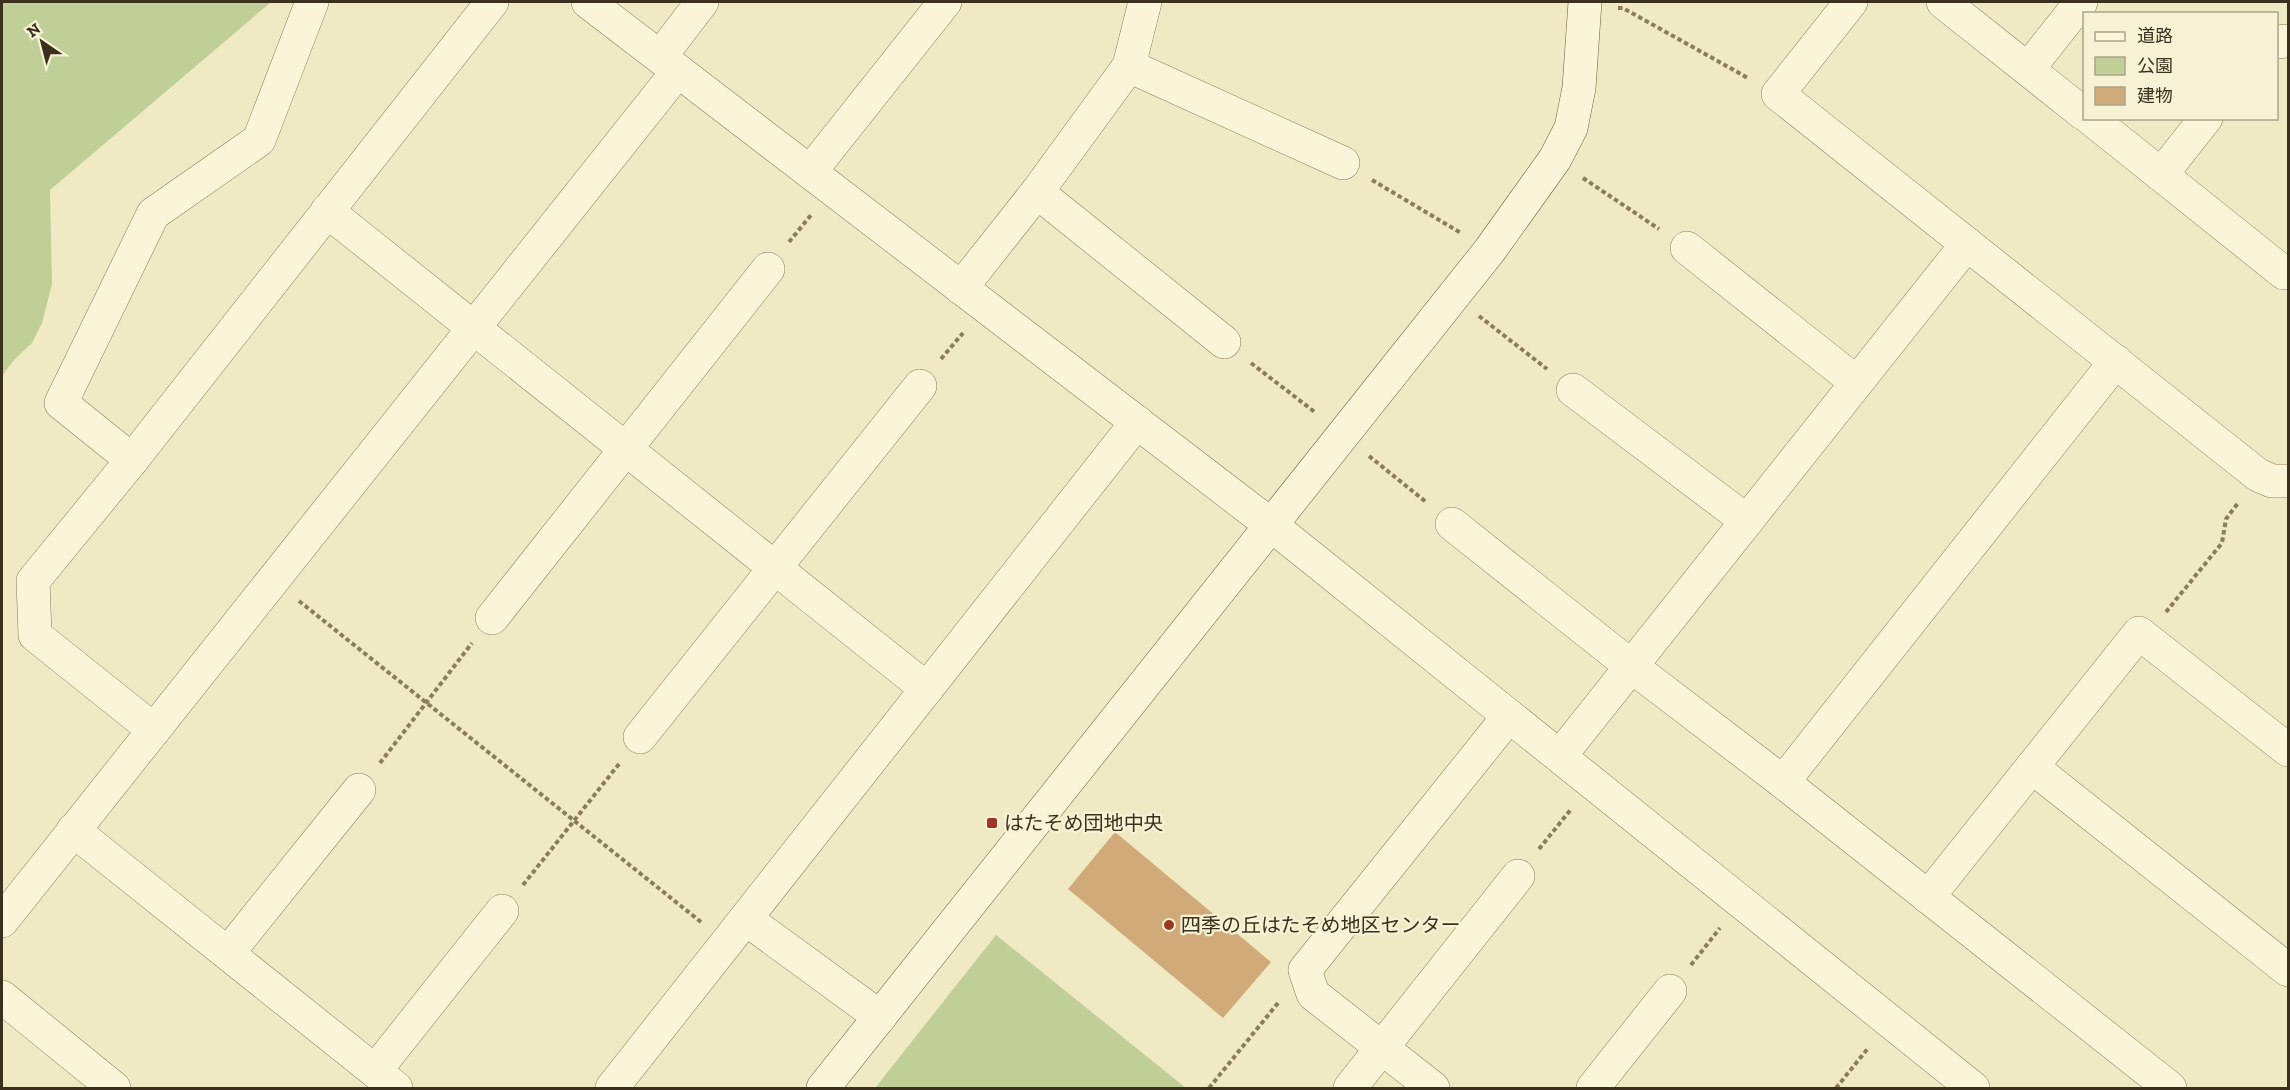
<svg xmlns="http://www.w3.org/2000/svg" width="2290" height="1090" viewBox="0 0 2290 1090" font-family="'Zilla Slab','Noto Sans JP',serif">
<rect width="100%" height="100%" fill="#f0eac4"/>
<!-- green -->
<g fill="#c0cf97">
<path d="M2,2h266l2,1 -220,187 2,94 -10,39 -10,20 -18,17 -12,16z"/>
<path d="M996,935l190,153h-311z"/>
</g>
<!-- building -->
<path fill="#d0aa78" d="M1115,832l156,130 -48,56 -155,-129z"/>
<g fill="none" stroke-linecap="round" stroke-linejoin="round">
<!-- street casing -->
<g stroke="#8c7c59" stroke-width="34">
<g id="street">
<path d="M588,2l683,523 702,563"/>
<path d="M1851,2l-73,92 480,381 14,6h16"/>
<path d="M1943,2l141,112"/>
<path d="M2276,42l12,-1"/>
<path d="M660,57l42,-55"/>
<path d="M1129,66l214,97"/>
<path d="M2028,69l53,-67"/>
<path d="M2090,118l194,155h4"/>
<path d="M810,172l135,-170"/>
<path d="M2161,175l45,-57"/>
<path d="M1037,192l187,150"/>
<path d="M327,211l600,478"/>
<path d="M1687,248l169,134"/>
<path d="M961,288l76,-96 92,-126 16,-64"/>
<path d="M1573,390l174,131"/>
<path d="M132,460l-71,-57 92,-189 106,-74 53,-138"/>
<path d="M1452,524l179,142 152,116 387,306"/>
<path d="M492,618l276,-349"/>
<path d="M154,730l-119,-95 -2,-54 99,-121 360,-458"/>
<path d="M640,737l280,-351"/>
<path d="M1560,756l407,-512"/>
<path d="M2032,767l256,203"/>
<path d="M1783,782l333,-421"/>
<path d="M73,830l323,258"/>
<path d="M1928,897l211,-264 149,117"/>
<path d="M746,919l134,98"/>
<path d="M2,921l676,-850"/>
<path d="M228,953l131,-163"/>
<path d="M2,997l112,91"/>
<path d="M375,1071l127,-160"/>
<path d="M612,1088l525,-666"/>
<path d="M1350,1088l168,-212"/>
<path d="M1433,1088l-120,-94 -8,-24 204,-254"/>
<path d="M1593,1088l77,-97"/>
</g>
</g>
<!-- secondary casing -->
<g stroke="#6d5c3c" stroke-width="34">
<path id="secondary" d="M823,1088l667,-838 65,-91 16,-31 8,-40 6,-86"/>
</g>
<!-- path -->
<g stroke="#8c7c59" stroke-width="4" stroke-dasharray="4.5 3" stroke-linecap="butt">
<path d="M1618,8h5l125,70"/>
<path d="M1583,178l76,51"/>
<path d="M1372,180l89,53"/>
<path d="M789,242l22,-27"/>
<path d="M1479,316l68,53"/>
<path d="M941,359l22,-26"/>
<path d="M1251,363l65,50"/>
<path d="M1369,456l57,46"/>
<path d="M299,601l402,321"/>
<path d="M2166,612l56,-69 4,-24 12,-16"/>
<path d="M380,763l92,-120"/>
<path d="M1539,849l33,-41"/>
<path d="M523,885l96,-121"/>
<path d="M1691,965l29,-37"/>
<path d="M1209,1088l69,-85"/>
<path d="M1836,1088l33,-41"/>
</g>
<!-- street -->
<use href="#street" stroke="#faf5d8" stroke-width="33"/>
<!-- secondary -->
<use href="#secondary" stroke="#faf5d8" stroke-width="33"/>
</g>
<!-- markers -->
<g fill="#9d3827" stroke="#f7f2d4" stroke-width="2">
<rect x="986" y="817" width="12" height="12" rx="3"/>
<circle cx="1169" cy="925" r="6"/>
</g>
<g text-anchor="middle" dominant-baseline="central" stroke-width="4.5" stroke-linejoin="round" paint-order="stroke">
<!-- poi labels -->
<g font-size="20" fill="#3b301e" stroke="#f7f2d4" text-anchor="start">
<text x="1004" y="823">はたそめ団地中央</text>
<text x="1181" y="925">四季の丘はたそめ地区センター</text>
</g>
</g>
<!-- border -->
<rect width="2290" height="1090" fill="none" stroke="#3b301e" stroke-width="6"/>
<!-- legend -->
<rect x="2083" y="12" width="195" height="108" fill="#f7f2d4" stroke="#aca48b" stroke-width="1.5"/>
<rect x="2095" y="32" width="30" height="9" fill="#faf5d8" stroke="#aca48b" stroke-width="1.5"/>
<text x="2137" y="42" font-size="18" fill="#3b301e">道路</text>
<rect x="2095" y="57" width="30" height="18" fill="#c0cf97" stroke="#aca48b" stroke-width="1.5"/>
<text x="2137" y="72" font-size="18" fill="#3b301e">公園</text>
<rect x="2095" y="87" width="30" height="18" fill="#d0aa78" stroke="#aca48b" stroke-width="1.5"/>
<text x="2137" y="102" font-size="18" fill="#3b301e">建物</text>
<!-- north arrow -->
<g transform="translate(42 42) rotate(325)" stroke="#f7f2d4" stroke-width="4.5" paint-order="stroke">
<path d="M0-4.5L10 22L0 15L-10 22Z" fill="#3b301e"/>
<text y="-9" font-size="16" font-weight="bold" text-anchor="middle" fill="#3b301e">N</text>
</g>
</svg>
